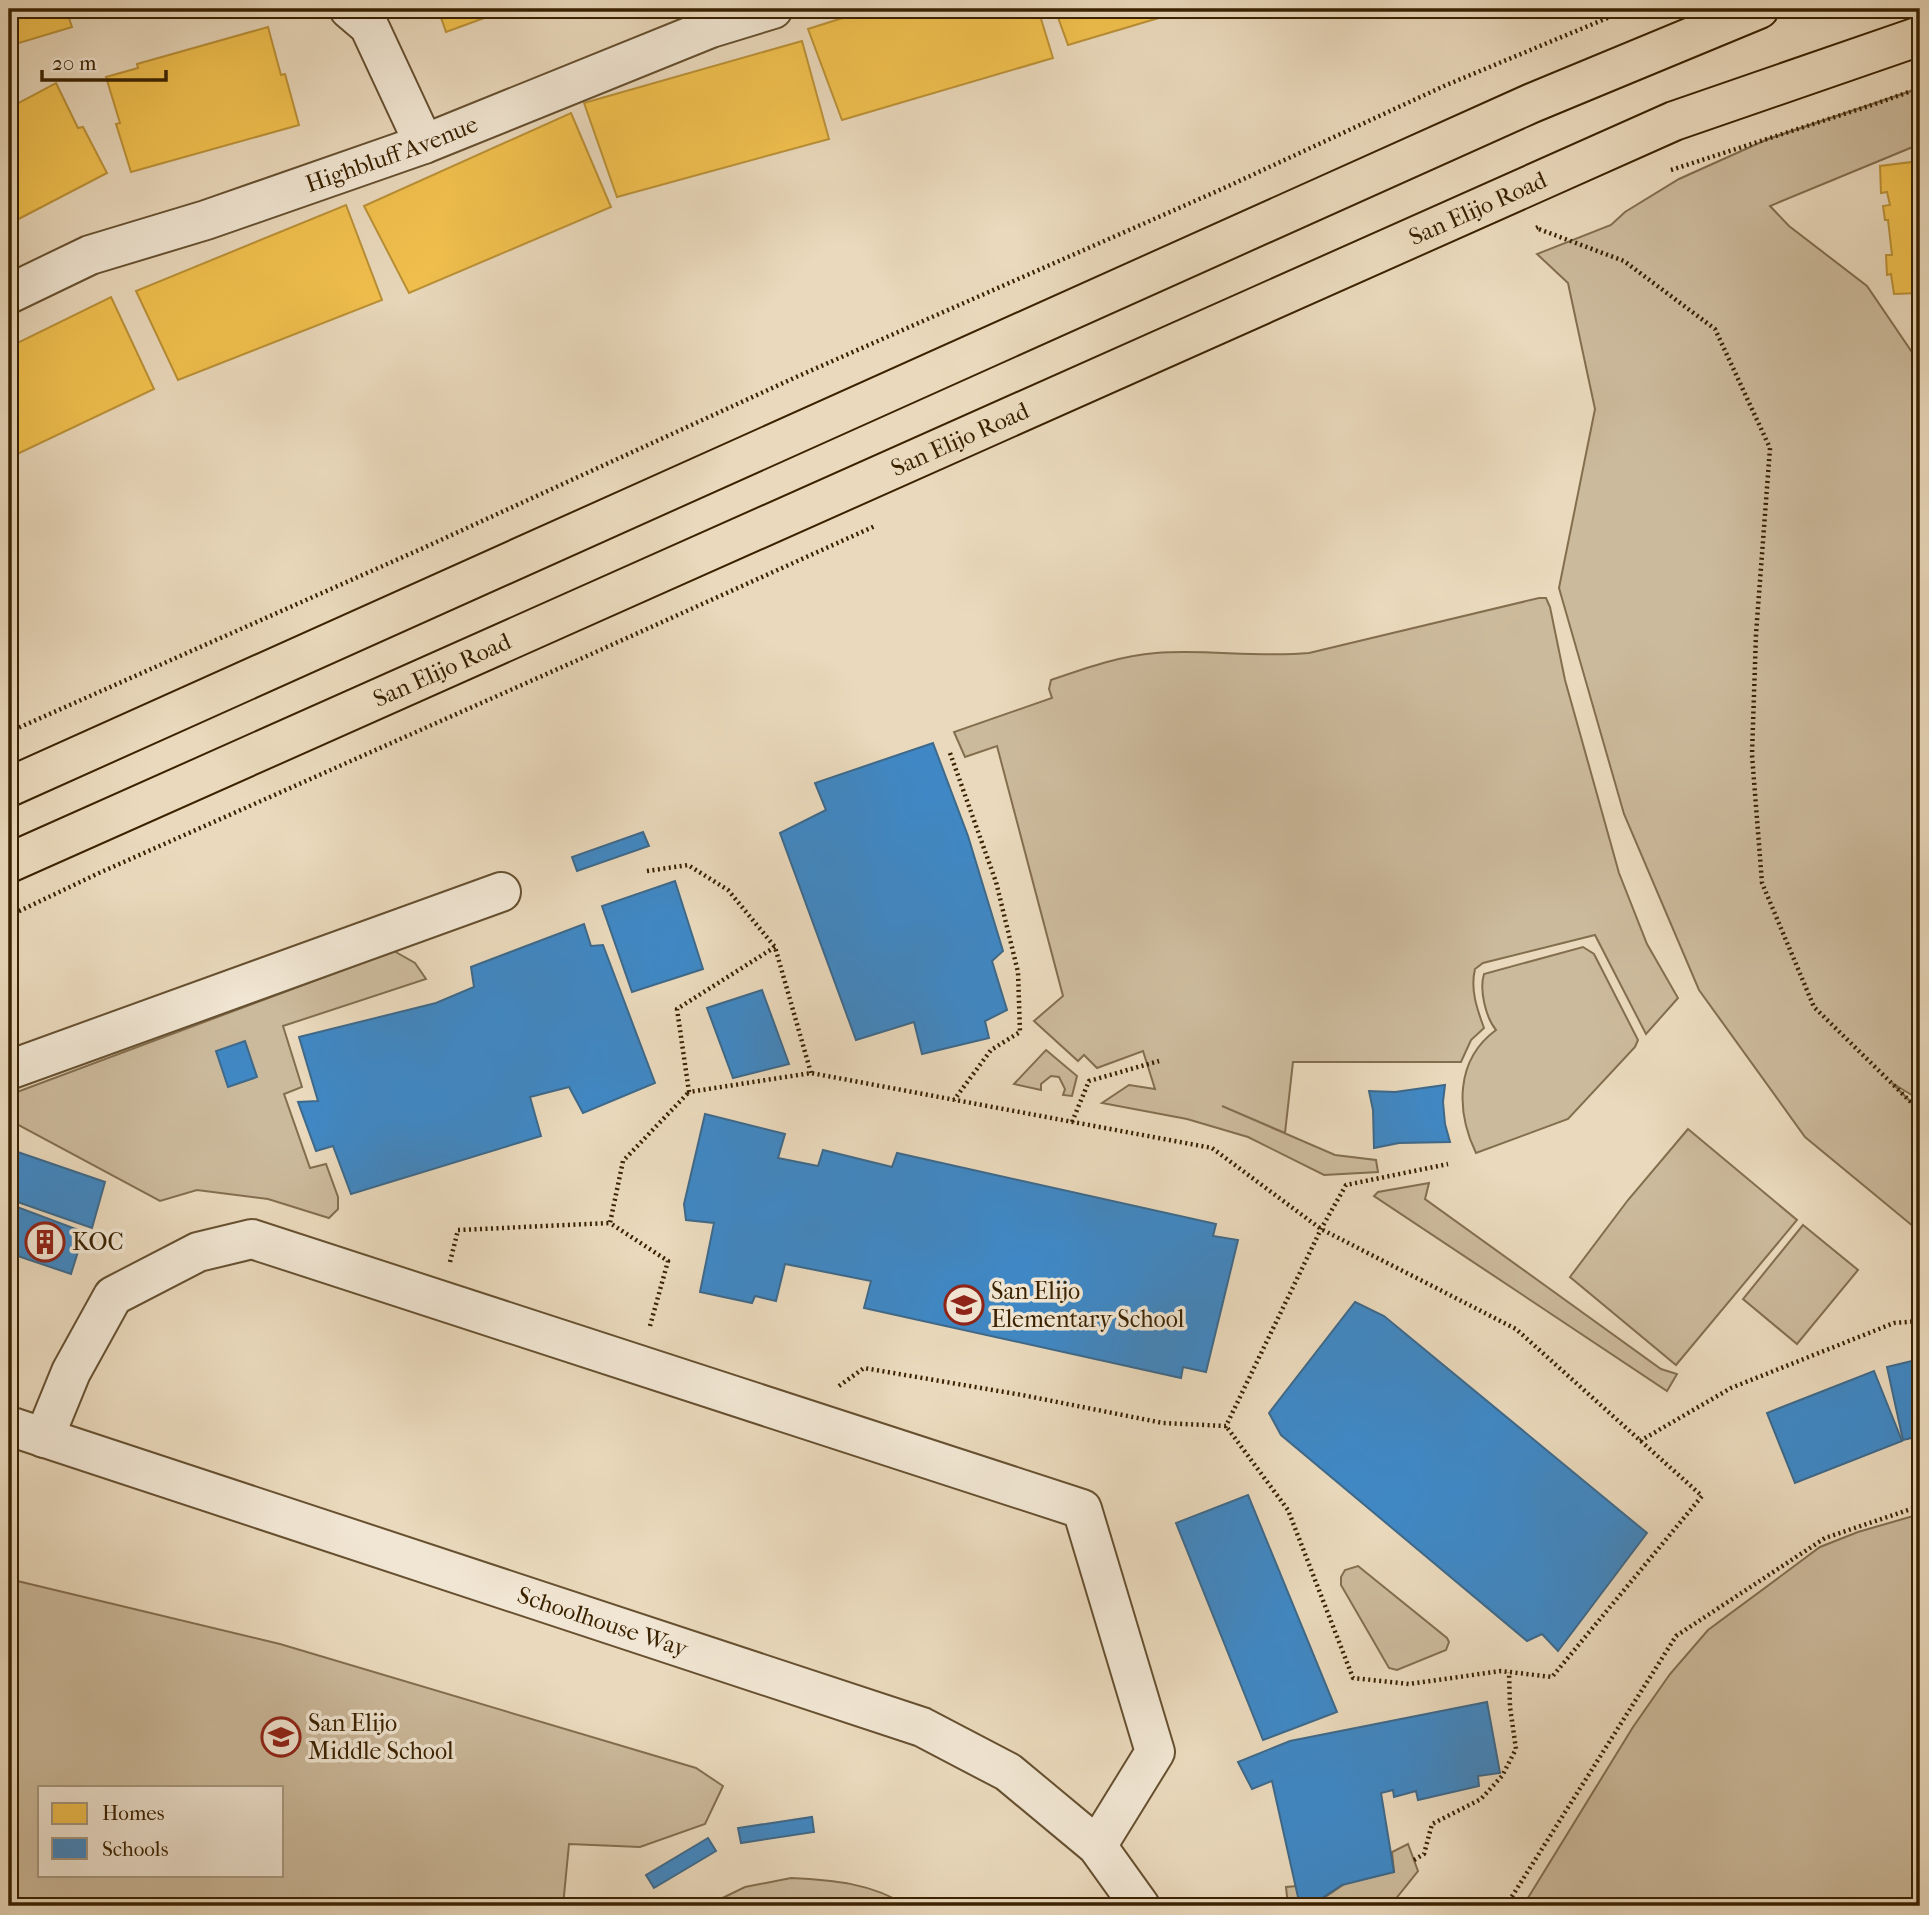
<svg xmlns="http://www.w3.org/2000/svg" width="1929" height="1915" viewBox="0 0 1929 1915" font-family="'IM FELL French Canon',serif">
<rect width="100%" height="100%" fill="#ead9bc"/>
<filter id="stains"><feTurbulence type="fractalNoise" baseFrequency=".00286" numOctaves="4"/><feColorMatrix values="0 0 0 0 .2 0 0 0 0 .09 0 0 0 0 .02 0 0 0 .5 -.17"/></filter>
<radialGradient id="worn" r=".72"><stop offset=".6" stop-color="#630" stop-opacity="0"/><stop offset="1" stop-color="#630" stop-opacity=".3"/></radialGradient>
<!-- green -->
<g fill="#ccba9c" stroke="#836e4e" stroke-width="2" fill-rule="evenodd">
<path d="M1920,88v56l-150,62 19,20 78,60 53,78v736l-28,-17 28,28v121l-115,-95 -106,-147 -75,-176 -65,-226 36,-179 -27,-126 -31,-29 74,-29 14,-13 54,-33 89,-40z"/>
<path d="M1539,598h7l4,9 15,73 54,193 28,71 31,54 -32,36 -51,-99 -112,28 -8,6c-5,20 2,40 9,59l-13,12 -10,22h-168l-8,71 -63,-27 113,49 41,5 2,12 -54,3 -76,-38 -61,-18 -85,-16 27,-18 26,4 -12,-38 -46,17 -13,-13 -6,6 -44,-40 29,-25 -66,-250 -32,11 -11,-25 98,-34 -3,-9 2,-9c35,-12 68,-24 105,-27 50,-4 101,5 153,0z"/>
<path d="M1583,947l11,7 44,86 -3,7 -67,72 -92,34c-20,-42 -21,-93 20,-123 -10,-12 -17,-40 -12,-56z"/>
<path d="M394,951l21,12 11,16 -143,47 19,61 -18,7 26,74 16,-4 12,33v12l-9,9 -61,-19 -71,-9 -37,11 -151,-81v-25z"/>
<path d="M1046,1050l31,26 -5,20 -9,-1 2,-6 -6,-12 -8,-1 -10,8v6l-27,-6z"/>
<path d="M1688,1129l109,91 -121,145 -106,-88 58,-77z"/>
<path d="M1429,1183l-4,16 236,170 16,5 -10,17 -293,-195 4,-4z"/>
<path d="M1803,1225l55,45 -61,74 -54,-45z"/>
<path d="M1920,1514v392h-397l110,-179 37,-53 38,-44 112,-83 38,-15z"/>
<path d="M1358,1566l89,72 2,4 -3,8 -49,20 -8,-2 -48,-83v-8l4,-7z"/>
<path d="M9,1579l271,65 416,124 27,18 -18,38 -65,23 -71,-3 -6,62h-554zM40,1787h242v88h-242z"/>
<path d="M1408,1844l10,27 -28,35h-78l34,-23 48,-11 -2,-20z"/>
<path d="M791,1878c41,2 81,5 116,28h-201l39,-19z"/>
<path d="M1297,1886l3,20h-12l-2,-19z"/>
</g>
<!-- homes -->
<g fill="#f2c14e" stroke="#bb9137" stroke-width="2">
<path d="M9,9h57l6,18 -63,19z"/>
<path d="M438,9h71l-63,23z"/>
<path d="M871,9h167l15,49 -211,62 -34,-91z"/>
<path d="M1055,9h134l-121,36z"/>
<path d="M268,27l13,48 4,-1 14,51 -168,47 -15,-48 4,-1 -14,-46 32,-9 -1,-4z"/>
<path d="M802,41l27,98 -212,58 -33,-94z"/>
<path d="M56,83l22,45 5,-1 24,46 -98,51v-116z"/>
<path d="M571,113l40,94 -202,86 -45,-87z"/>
<path d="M1920,161v132l-26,1 -3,-20 -4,1 -1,-20h6l-4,-35h-3l-2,-14 7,-1 -3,-13 -6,1 -1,-27z"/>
<path d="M346,205l36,95 -204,80 -42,-89z"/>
<path d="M111,297l43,92 -145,69v-111z"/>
</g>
<!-- schools -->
<g fill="#3f88c5" stroke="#3e698a" stroke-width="2">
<path d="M933,743l35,93 35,115 -11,10 15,49 -22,11 4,17 -67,16 -8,-32 -58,18 -76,-207 46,-23 -11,-27z"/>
<path d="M643,832l6,14 -72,25 -5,-14z"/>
<path d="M675,881l28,88 -71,23 -30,-86z"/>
<path d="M584,924l7,22 12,-1 52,138 -72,30 -14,-26 -39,10 11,39 -190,58 -18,-48 -17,5 -18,-49 20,-1 -19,-64 137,-34 38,-16 -3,-20z"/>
<path d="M762,990l27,74 -56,14 -26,-70z"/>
<path d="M245,1041l12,36 -29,10 -12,-36z"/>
<path d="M1445,1085l-2,17 2,22 5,18 -51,1 -25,5 -1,-38 -4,-19 26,1z"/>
<path d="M705,1114l80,20 -7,24 40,8 5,-16 69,17 5,-14 319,71 -3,12 25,4 -32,132 -23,-5 -2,11 -317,-70 7,-27 -86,-17 -9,37 -21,-5 -3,7 -52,-11 14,-69 -28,-3 -2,-16z"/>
<path d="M9,1149l96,33 -13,46 -83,-29z"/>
<path d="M9,1204l75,28 -13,42 -62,-21z"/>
<path d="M1355,1302l29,14 263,217 -89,118 -16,-17 -15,7 -246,-206 -12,-22z"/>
<path d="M1920,1359v77l-17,4 -16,-73z"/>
<path d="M1874,1371l28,70 -107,42 -28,-70z"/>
<path d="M1248,1495l89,217 -74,28 -87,-217z"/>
<path d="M1487,1702l13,71 -22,3 1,10 -61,14 -2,-9 -22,6 -1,-7 -12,3 13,79 -52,13 -32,21h-10l-28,-125 -20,8 -14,-27 52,-21z"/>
<path d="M812,1817l2,15 -73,11 -3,-15z"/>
<path d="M708,1838l8,13 -62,37 -8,-13z"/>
</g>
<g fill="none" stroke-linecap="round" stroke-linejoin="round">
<!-- minor casing -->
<g stroke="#665030" stroke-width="42">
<g id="minor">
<path d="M349,9l20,17 55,118"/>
<path id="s1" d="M9,294l81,-39 116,-35 218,-76 287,-116 62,-19"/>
<path d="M9,1070l492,-178"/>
<path id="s2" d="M9,1426l913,301 86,45 89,74 43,60"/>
<path d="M44,1438l27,-66 42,-76 85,-44 54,-13 830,270 73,243 -58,94"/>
</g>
</g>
<!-- major casing -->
<g stroke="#3a2201" stroke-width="42">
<g id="major">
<path d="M9,787l1523,-684 227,-94"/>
<path id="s3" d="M9,863l1665,-742 246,-85"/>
</g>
</g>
<!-- path -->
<g stroke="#3a2201" stroke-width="4.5" stroke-dasharray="2 3.5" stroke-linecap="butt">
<path d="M1671,170l204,-66 45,-16"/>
<path d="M1538,227l-2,1 88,33 91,68 55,119 -14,186 -4,121 10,128 52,124 106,104"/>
<path d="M9,732l412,-183 373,-171 428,-189 222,-103 185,-77"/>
<path d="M950,753l46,129 22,90 2,60 -29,18 -37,50"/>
<path d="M647,871l41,-6 40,25 47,57 36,126"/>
<path d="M9,916l90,-43 488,-217 288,-130"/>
<path d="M775,947l-98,62 12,83 122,-19 401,75 109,81 195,100 186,167 -150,181 -51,-6 -92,13 -56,-6 -65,-168 -62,-84"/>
<path d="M1072,1122l17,-41 70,-20"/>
<path d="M450,1262l8,-32 152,-7"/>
<path d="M650,1326l18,-65 -58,-38 13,-62 66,-69"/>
<path d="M839,1386l25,-18 158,27 141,28 63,3 95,-197 25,-44 102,-21"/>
<path d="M1640,1441l91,-53 163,-65 26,-2"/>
<path d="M1414,1860l10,-6 8,-30 49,-25 21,-23 14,-27 -6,-42 -1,-35"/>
<path d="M1506,1906l170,-270 149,-98 95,-32"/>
</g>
<!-- minor -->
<use href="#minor" stroke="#f1e6d3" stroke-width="38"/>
<!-- major -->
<use href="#major" stroke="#ead9bc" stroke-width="38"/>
</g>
<!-- icons -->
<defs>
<g id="building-ring" transform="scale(2.0125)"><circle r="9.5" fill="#f1e6d3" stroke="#8f2418" stroke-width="1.5"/><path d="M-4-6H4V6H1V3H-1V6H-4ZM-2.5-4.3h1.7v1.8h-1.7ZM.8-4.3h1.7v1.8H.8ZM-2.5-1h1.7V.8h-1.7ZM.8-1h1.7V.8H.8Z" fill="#8f2418"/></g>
<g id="school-ring" transform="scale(2.0125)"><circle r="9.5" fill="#f1e6d3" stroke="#8f2418" stroke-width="1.5"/><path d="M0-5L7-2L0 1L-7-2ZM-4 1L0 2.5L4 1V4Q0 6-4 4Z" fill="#8f2418"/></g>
</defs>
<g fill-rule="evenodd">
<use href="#building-ring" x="45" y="1242"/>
<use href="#school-ring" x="964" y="1305"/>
<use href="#school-ring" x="281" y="1737"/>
</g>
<g text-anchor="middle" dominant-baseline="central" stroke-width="7" stroke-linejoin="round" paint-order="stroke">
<!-- street labels -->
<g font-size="24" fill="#3a2201" stroke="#f1e6d3">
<text stroke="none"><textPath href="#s1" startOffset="408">Highbluff Avenue</textPath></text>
<text stroke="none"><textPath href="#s3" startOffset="1608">San Elijo Road</textPath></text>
<text stroke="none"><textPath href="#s3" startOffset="1041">San Elijo Road</textPath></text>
<text stroke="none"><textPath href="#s3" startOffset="474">San Elijo Road</textPath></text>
<text stroke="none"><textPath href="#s2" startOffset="625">Schoolhouse Way</textPath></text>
</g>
<!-- poi labels -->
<g font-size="24" fill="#3a2201" stroke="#f1e6d3" text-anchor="start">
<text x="72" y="1242">KOC</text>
<text x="991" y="1291">San Elijo<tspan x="991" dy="28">Elementary School</tspan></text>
<text x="308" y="1723">San Elijo<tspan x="308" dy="28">Middle School</tspan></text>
</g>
</g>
<!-- margin -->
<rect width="1929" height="1915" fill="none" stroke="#ead9bc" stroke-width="35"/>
<rect x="10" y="10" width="1908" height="1894" fill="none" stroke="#3a2201" stroke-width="3.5"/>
<rect x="18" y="18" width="1894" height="1880" fill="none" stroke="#3a2201" stroke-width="2"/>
<!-- legend -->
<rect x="38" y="1786" width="245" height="91" fill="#f1e6d3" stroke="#a8987f" stroke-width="2"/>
<rect x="52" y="1803" width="35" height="21" fill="#f2c14e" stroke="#a8987f" stroke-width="2"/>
<text x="102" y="1820" font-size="21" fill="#3a2201">Homes</text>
<rect x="52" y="1838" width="35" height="21" fill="#3f88c5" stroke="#a8987f" stroke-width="2"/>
<text x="102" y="1856" font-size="21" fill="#3a2201">Schools</text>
<!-- scale -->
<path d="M42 70v10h124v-10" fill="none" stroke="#3a2201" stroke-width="3.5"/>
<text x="52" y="70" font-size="21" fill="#3a2201" stroke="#f1e6d3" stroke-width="5" paint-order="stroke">20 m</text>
<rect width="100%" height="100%" filter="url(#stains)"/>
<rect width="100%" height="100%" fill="url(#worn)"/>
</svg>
